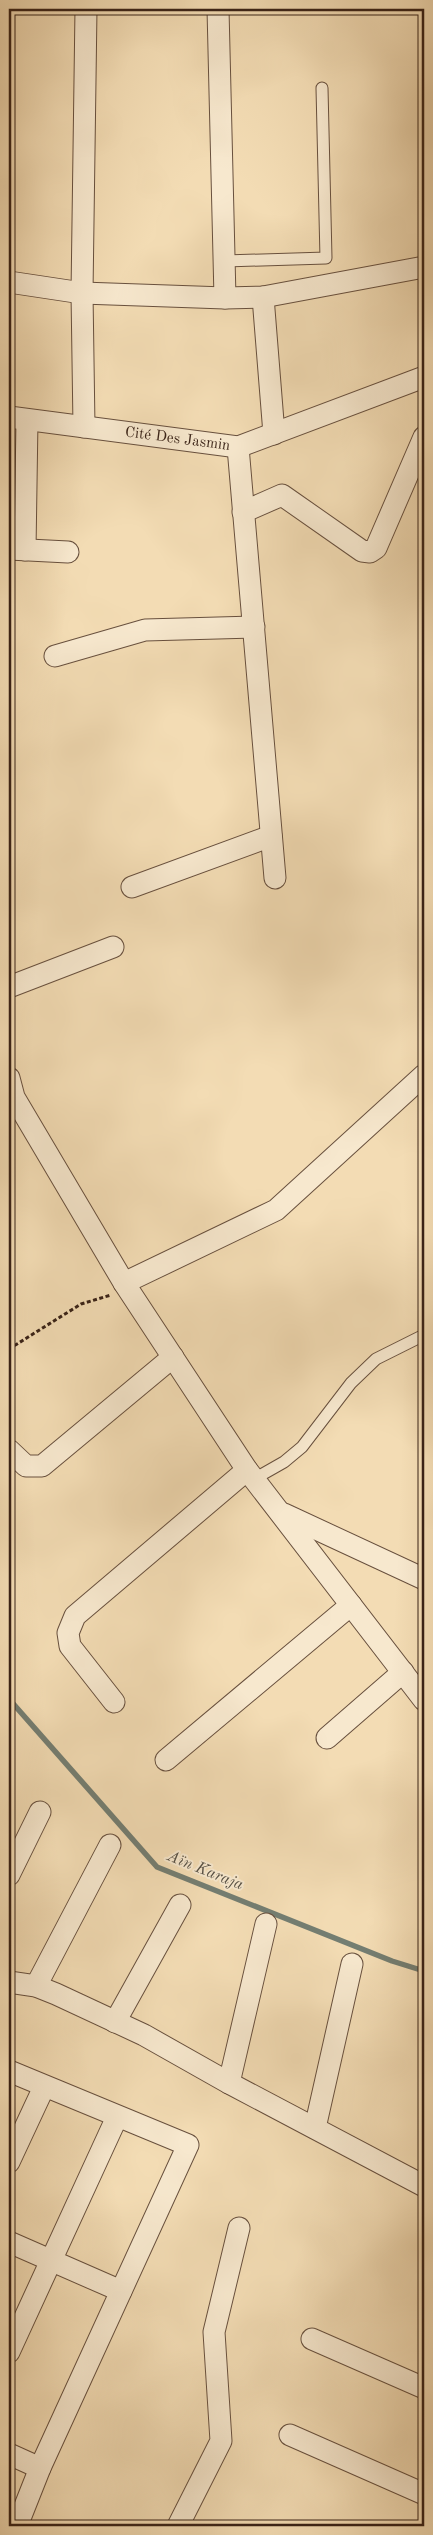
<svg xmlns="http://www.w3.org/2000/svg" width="433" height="2535" viewBox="0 0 433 2535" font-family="'Old Standard TT',serif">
<rect width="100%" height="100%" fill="#f3dcb4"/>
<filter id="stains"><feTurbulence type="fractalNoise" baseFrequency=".004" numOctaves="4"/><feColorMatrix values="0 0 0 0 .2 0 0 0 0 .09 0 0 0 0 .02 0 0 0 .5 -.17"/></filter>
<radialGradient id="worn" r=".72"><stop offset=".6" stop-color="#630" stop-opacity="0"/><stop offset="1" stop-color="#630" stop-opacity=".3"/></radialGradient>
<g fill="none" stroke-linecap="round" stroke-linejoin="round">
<!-- stream -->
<path stroke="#747e72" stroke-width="5.5" d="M9,1699l148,168 235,94 32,10"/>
<!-- lane casing -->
<g stroke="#68503e" stroke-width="13">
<g id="lane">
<path d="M225,261l101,-3 -4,-170"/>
<path d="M254,1479l30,-17 18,-15 49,-64 25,-24 48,-24"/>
</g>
</g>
<!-- street casing -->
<g stroke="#68503e" stroke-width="23">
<g id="street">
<path d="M9,282l73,11 143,5 -7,-289"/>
<path d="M263,297l11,137"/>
<path d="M225,298l38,-1 161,-30"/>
<path id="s1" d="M9,417l229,30 186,-70"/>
<path d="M84,427l-2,-134 4,-284"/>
<path d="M238,447l37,431"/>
<path d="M243,512l39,-17 80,56 8,1 6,-4 48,-111"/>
<path d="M9,549l59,3"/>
<path d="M25,550l2,-130"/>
<path d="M55,656l90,-26 109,-3"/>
<path d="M132,887l139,-51"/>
<path d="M9,987l104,-40"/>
<path d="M9,1078l5,19 110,186 123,187 177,230"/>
<path d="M124,1283l152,-73 148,-135"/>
<path d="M9,1450l17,16h16l131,-109"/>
<path d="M284,1514l140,65"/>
<path d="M114,1702l-44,-56 -2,-13 7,-17 172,-146"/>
<path d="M327,1738l76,-66"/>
<path d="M166,1760l185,-155"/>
<path d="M9,1875l31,-63"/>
<path d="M9,1982l27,4 20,8 88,41 85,48 195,103"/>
<path d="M36,1986l74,-141"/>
<path d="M115,2022l65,-117"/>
<path d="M9,2071l179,74 -148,323 -23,58"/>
<path d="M229,2083l37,-159"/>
<path d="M315,2128l37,-164"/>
<path d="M9,2162l35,-75"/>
<path d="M9,2242l112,49"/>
<path d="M312,2339l112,49"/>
<path d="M9,2352l108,-235"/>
<path d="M290,2435l134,59"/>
<path d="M9,2454l31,14"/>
<path d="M178,2526l43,-85 -7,-109 25,-104"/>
</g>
</g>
<!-- path -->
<path stroke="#392217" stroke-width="3" stroke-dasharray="4 2.5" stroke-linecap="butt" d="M9,1349l72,-45 30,-9"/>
<!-- lane -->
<use href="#lane" stroke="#f7e8ce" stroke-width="11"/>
<!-- street -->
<use href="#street" stroke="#f7e8ce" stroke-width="21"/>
</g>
<g text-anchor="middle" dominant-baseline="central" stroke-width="4" stroke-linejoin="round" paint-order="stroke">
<!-- street labels -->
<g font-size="15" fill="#392217" stroke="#f7e8ce">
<text stroke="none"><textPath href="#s1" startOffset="170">Cité Des Jasmin</textPath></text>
</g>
<!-- water labels -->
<g font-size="16" font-style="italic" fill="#565045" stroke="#f7e8ce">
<text transform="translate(205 1871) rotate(22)">Aïn Karaja</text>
</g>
</g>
<!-- margin -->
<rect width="433" height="2535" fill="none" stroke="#f3dcb4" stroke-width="30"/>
<rect x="10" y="10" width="413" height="2515" fill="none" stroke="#392217" stroke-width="2.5"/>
<rect x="15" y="15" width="403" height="2505" fill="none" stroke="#392217"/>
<rect width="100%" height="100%" filter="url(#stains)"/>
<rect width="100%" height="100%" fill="url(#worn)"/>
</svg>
